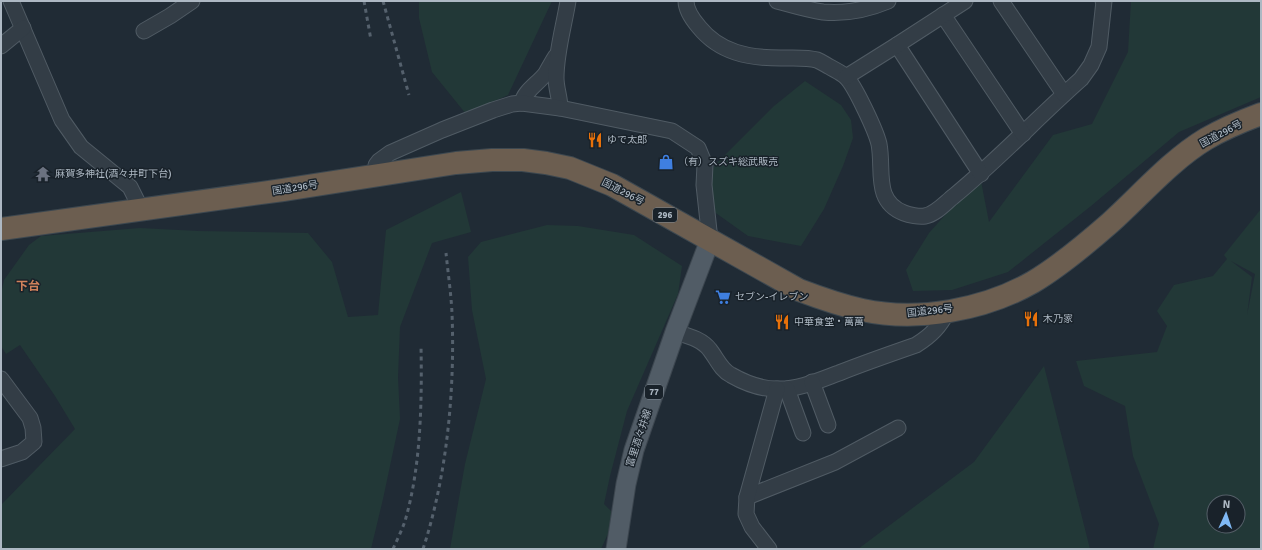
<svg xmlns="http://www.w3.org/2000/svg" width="1262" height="550" viewBox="0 0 1262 550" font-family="Signika,'Noto Sans JP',sans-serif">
<rect width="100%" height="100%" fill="#202b35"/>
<!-- green -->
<g fill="#223837" fill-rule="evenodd">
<path d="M419,1h133l-44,94 -42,19 -34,-42 -13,-54z"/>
<path d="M1131,1h130v96l-82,35 -88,74 -83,66 -56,18 -39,1 -7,-21 23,-37 51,-57 9,46 64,-87 39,-11 36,-72z"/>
<path d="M805,81l36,24 10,15 2,18 -10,28 -19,43 -23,37 -53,-10 -35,-25 -4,-23 5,-22 60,-60z"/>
<path d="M461,192l10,40 -39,11 -32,84 -2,50 2,42 -17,80 -12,50h-370v-44l74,-76 -20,-33 -35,-51 -14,9 -5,-8v-52l3,-14 25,-35 12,-9 99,-8 58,3 110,2 24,29 16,55 30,-2 8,-85z"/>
<path d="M1261,209v340h-108l6,-25 -26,-68 -8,-50 -41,-20 -8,-25 81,-9 10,-26 -10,-15 17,-26 39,-9 14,-17 -3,-4zM1231,261l24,13 -8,41 5,-38zM1214,502h24v24h-24z"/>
<path d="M547,225l31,1 56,9 48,31 -4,28 -51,117 -17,65 -6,28 12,12 -15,33h-151l15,-85 21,-85 -14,-69 -4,-53 13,-15z"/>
<path d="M1044,366l46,183h-232l116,-87z"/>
</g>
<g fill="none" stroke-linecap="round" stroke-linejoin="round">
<!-- minor casing -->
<g stroke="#505b64" stroke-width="17">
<g id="minor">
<path d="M11,1l51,119 19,27 49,40 11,22"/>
<path d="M686,1c0,9 7,19 13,26 21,26 50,31 82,31 11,0 26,-1 36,2 5,2 9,5 13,7 5,3 12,6 16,10 9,9 30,54 33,67 5,26 -6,57 25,69 5,2 15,4 21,3 11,-2 21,-14 29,-20 45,-37 84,-79 127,-117l10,-14 8,-18 5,-46h-1"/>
<path d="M777,1c15,4 31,9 46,11 22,2 46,-3 65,-11"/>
<path d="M1001,1l63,93"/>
<path d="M943,15l80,119"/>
<path d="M144,31l26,-15 22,-15"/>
<path d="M897,45l84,129"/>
<path d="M1,46l22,-18"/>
<path d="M846,77l51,-32 68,-44"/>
<path d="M522,103c2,-12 17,-20 24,-30 3,-5 6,-11 10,-17"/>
<path d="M560,108c0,-10 -4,-20 -4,-30 0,-26 8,-52 12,-77"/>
<path d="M376,175v-10l3,-4 11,-8 52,-23 51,-20 19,-6 10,-1 38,5 112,23 26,17 7,17 -1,20 6,55"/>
<path d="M675,332c13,4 27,7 35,18 7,9 11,20 21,25 14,8 30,14 46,14 21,1 43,-9 62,-16 25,-10 51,-19 77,-28 16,-10 23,-18 32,-34"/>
<path d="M1,379l29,39 3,10 1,14 -12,10 -21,7"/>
<path d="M812,382l16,43"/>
<path d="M787,389l16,44"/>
<path d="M747,497l88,-35 63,-34"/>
<path d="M769,549l-17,-22 -6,-13 1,-17 30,-108"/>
</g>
</g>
<!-- major casing -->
<g stroke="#3c464f" stroke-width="21">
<path id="major" d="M616,549l10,-65 8,-34 41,-118 35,-92"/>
</g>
<!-- highway casing -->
<g stroke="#3d4850" stroke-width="24">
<path id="highway" d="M1,229l282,-39 173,-27 36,-3h31l23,3 24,5 42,17 187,105c21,8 41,15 63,20 56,12 122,0 171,-28 27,-16 53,-38 77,-59 30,-27 61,-63 96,-84 17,-10 36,-18 55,-25"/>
</g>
<!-- minor -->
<use href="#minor" stroke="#333d46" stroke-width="15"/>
<!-- major -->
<use href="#major" stroke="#515c66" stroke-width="19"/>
<!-- highway -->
<use href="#highway" stroke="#6c5e50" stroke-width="22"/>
<!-- rail -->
<g stroke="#55616d" stroke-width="3" stroke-dasharray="4 4" stroke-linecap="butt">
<path d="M364,1l7,39"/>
<path d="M383,1l26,94"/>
<path d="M393,549c4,-9 9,-19 12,-28 16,-54 17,-119 16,-175"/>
<path d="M423,549c24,-73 32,-159 29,-236 -1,-20 -4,-40 -6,-60"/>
</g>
</g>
<!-- icons -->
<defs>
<g id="restaurant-bare" transform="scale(1.2)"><path d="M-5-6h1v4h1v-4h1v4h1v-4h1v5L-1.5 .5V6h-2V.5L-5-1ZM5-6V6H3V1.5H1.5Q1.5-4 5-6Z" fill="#e8710a" stroke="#19222a" stroke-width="2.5" paint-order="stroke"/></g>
<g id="shop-bare" transform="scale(1.2)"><path d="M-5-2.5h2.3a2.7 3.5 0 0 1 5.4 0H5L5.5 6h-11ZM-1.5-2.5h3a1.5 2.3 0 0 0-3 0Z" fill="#3f7fe0" stroke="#19222a" stroke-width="2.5" paint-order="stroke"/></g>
<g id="temple-bare" transform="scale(1.2)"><path d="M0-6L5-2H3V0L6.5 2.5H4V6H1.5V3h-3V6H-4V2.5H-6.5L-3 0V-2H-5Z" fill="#6b7280" stroke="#19222a" stroke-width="2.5" paint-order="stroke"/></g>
<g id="supermarket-bare" transform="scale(1.2)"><path d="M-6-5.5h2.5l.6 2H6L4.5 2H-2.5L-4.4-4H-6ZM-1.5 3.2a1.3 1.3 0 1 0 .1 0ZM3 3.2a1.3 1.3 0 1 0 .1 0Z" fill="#3f7fe0" stroke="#19222a" stroke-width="2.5" paint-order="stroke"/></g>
</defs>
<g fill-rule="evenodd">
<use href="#restaurant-bare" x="595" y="140"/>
<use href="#shop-bare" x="666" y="162"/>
<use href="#temple-bare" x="43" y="174"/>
<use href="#supermarket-bare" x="723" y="297"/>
<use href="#restaurant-bare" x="1031" y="319"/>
<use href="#restaurant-bare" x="782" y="322"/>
</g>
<g text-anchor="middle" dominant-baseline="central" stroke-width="3" stroke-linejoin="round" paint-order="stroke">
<!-- shield labels -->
<g fill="#19222a" stroke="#818b95" stroke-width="1">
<rect x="653" y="208" width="24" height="14" rx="3"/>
<rect x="645" y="385" width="18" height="14" rx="3"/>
</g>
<g font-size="9" font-weight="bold" fill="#adb8c3">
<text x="665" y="215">296</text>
<text x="654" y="392">77</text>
</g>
<!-- street labels -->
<g font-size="10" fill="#adb8c3" stroke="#19222a">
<text transform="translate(1221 134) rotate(-28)">国道296号</text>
<text transform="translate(295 188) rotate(-9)">国道296号</text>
<text transform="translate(623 192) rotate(27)">国道296号</text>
<text transform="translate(930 311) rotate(-6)">国道296号</text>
<text transform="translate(639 438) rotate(-72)">富里酒々井線</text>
</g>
<!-- poi labels -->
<g font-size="10" fill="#adb8c3" stroke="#19222a" text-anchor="start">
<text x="607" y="140">ゆで太郎</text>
<text x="678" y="162">（有）スズキ総武販売</text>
<text x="55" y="174">麻賀多神社(酒々井町下台)</text>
<text x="735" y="297">セブン-イレブン</text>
<text x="1043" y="319">木乃家</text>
<text x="794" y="322">中華食堂・萬萬</text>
</g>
<!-- quarter labels -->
<g font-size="12" font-weight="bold" fill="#d0815b" stroke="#19222a">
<text x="28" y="286">下台</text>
</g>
</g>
<!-- border -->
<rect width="1262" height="550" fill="none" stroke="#adb8c3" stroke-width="4"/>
<!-- north arrow -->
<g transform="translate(1226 514) rotate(3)"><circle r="19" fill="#19222a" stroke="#545e67"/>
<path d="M0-3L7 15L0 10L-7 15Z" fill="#80b9f5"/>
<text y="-6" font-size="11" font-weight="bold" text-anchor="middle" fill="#adb8c3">N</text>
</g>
</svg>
